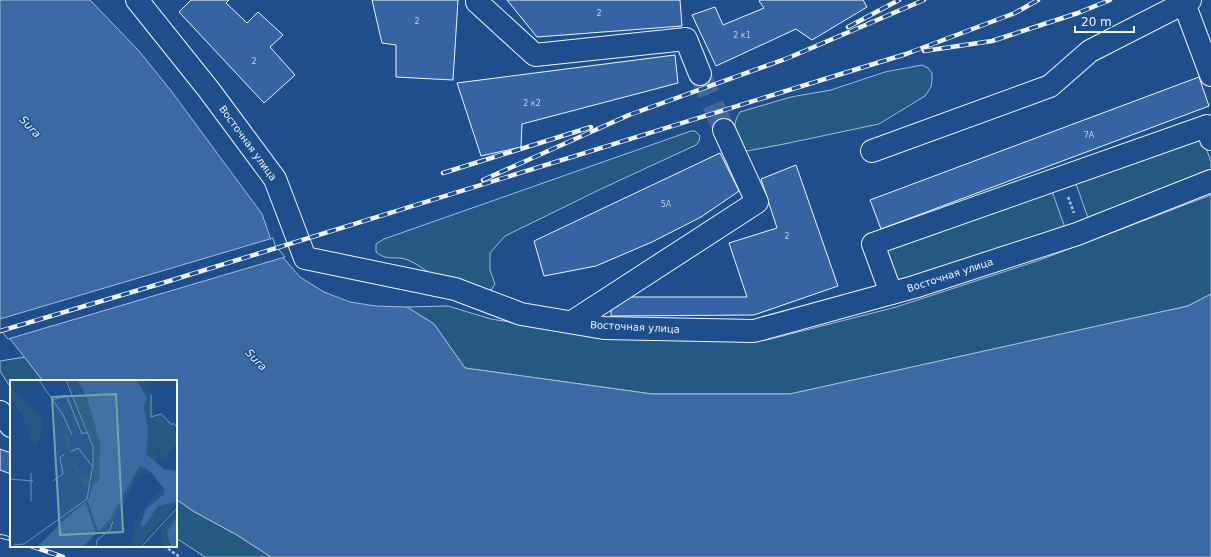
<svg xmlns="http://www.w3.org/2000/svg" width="1211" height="557" viewBox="0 0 1211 557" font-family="'DejaVu Sans',sans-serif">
<rect width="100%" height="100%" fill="#1f4e8c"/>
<!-- green -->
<g fill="#245a82" stroke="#a8bbd7">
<path d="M922,65l6,3 4,5v7l-1,7 -6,9 -46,28 -95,20 -37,7 -6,-4c-5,-15 -10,-21 -1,-35l51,-15 40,-7 54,-18z"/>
<path d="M691,131h4l5,5 -1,5 -3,4 -95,44 -96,47 -15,17v17l5,14 -4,6c-18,0 -43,-8 -59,-16 -8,-4 -16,-11 -24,-14 -12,-5 -21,2 -32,-8v-8l8,-5z"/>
<path d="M1202,136l9,26v11l-123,45 -13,-37z"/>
<path d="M1052,191l13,37 -166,57 -12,-36z"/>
<path d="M1211,195v99l-23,12 -398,88h-138l-187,-26 -31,-44 -27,-17 41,-1 43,13 62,10 120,11h94l129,-33 141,-46z"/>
<path d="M25,357l18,24h-32v7l-11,-17v-10z"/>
<path d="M176,499l17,12 44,24 34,22h-66l-29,-19z"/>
</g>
<!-- water -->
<path fill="#3b69a3" stroke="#a8bbd7" d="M0,0h90l49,51 33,41 90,122 11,32 27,31 24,15 26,10 26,4 31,1 27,17 31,44 187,26h138l398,-88 23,-12v263h-940l-34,-22 -44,-24 -17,-12v-118h-133l-43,-55z"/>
<!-- pier -->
<path fill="#1f4e8c" stroke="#a8bbd7" d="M273,238l2,7 10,12 -277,82 -8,-10v-10z"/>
<!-- building -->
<g fill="#3563a3" stroke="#f2f6ff">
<path d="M191,0h38l-3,3 21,20 11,-11 25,23 -13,12 25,28 -31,28 -85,-91z"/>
<path d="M372,0h86l-5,80 -57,-3v-32l-14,-2z"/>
<path d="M507,0h173l2,26 -145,11z"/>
<path d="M761,0h102l4,7 -55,33 -16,-11 -80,37 -24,-51 23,-8 8,18 41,-17 -5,-7z"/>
<path d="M675,55l3,28 -156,41 -1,23 -40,9 -24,-73z"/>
<path d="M1199,77l10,29 -328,123 -11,-29z"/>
<path d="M720,153l19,38 -38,26 -49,25 -56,24 -52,10 -10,-35z"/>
<path d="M796,165l42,121 -84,29 -143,1 1,-19h135l-18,-54 48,-15 -16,-49z"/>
<path d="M0,449l11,4v21l-11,-4z"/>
</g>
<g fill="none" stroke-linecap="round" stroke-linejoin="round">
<!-- minor-tunnel -->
<path stroke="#3f679d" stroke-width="22" stroke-dasharray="22 11" stroke-linecap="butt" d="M700,74l24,56"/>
<!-- minor casing -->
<g stroke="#f2f6ff" stroke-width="24">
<g id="minor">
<path d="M137,0l72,90 66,89 30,79 150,31 66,25 83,14 150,3 160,-44 163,-53 134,-53"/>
<path d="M477,0v2l58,53 151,-16 14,35"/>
<path d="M1184,3l27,72"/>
<path d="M872,151l178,-65 40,-35 100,-51"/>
<path d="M891,293l-18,-49 334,-118 4,13"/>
<path d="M572,322l185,-120 -33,-72"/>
<path d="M0,412l11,14"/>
</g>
</g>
<!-- path -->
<g stroke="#b3c4dc" stroke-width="2.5" stroke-dasharray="3 2" stroke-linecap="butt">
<path d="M1068,197l6,16"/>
<path d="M164,546l16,11"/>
</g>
<!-- minor -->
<use href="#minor" stroke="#1f4e8c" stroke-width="22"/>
<!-- rail casing -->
<g stroke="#f2f6ff" stroke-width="4.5">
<g id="rail">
<path d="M848,27l51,-27"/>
<path d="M924,51l68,-10 86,-28 32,-13"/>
<path d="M443,173l148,-46"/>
<path d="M483,180l146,-65 159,-57 136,-58"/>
<path d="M0,331l166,-49 740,-228 109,-41 23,-13"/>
<path d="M0,536l11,3"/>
<path d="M31,546l32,11"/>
</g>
</g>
<!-- rail -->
<use href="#rail" stroke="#1f4e8c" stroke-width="3" stroke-dasharray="9" stroke-linecap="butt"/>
</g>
<g text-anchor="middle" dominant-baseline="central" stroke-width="3" stroke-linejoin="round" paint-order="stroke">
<!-- number labels -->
<g font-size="8" fill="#c3d1e8">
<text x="599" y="13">2</text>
<text x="417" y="21">2</text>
<text x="742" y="35">2 к1</text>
<text x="254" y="61">2</text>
<text x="532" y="103">2 к2</text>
<text x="1089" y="135">7А</text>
<text x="666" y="204">5А</text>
<text x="787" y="236">2</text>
</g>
<!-- street labels -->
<g font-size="10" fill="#f2f6ff" stroke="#1f4e8c">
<text transform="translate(248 143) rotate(54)">Восточная улица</text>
<text transform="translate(950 275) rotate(-18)">Восточная улица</text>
<text transform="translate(635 327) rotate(3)">Восточная улица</text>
</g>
<!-- water labels -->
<g font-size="11" font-style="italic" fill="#f2f6ff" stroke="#1f4e8c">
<text transform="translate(30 127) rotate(46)">Sura</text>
<text transform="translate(256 360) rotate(46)">Sura</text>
</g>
</g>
<!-- overview -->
<g transform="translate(10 380)">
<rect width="167" height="167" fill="#1f4e8c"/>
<path d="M57,0h10l10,18 13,45 -1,37 -7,7 2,-41zM126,0h8l8,18 1,17 9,-3 12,14v8l3,1v8l-13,15 -6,-2 2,-9 -3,2 1,12 -4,1 -8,-8 2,-24 -4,-23 3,-4 -2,-11zM0,7l31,29v17l-6,15 -13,-33 -12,-19zM52,48l7,6 2,16h-3zM60,75l13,21 7,1 -4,14zM131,86l12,9 -12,-1 -3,2 -19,36 -18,22 -1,-4 17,-20 20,-41zM153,105l1,9 -18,15 -6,11 1,6 4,-1 13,-19 17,-5 2,3 -40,43h-7l6,-27zM167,132l-3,10 -7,10 4,15h-6l-5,-17z" fill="#245a82"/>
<path d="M67,0h59l4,5 7,13 -3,9 4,23 -2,24 18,15 13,2v31l-19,4 -13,19 -2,2 -3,-2 6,-16 18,-15v-5l-13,-17 -11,-6 -29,52 -25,26 -4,3h-45l28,-28 24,-20 3,-12 7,-7 1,-37 -13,-45zM167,137v30h-6l-4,-15z" fill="#3b69a3"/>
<path d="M77,119l12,35 -2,2 -12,-35z" fill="#1f4e8c"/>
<path fill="none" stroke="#7391ba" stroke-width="1" d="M29,0l24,35 9,20M141,14v23l10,-3 11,11 1,-2 4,4M62,15l-5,2 15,37 6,-2M43,20l12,-5 2,2M60,72l8,-4 15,19M0,99l23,2M43,101l10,-7 -3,-17 4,-2M21,121v-28M4,165l10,-1 63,-45 6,-35v-17l-27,-67M86,167l1,-7 13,-10 3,-9M131,167l36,-39"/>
<path fill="#6aa9a8" fill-opacity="0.15" stroke="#6aa9a8" stroke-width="2" d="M106,14l7,138 -63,3 -8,-138z"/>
<rect width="167" height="167" fill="none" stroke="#f2f6ff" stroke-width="2"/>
</g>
<!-- scale -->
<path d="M1075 26v6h59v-6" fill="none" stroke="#f2f6ff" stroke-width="2"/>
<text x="1081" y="26" font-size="12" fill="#f2f6ff" stroke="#1f4e8c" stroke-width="3" paint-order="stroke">20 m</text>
</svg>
